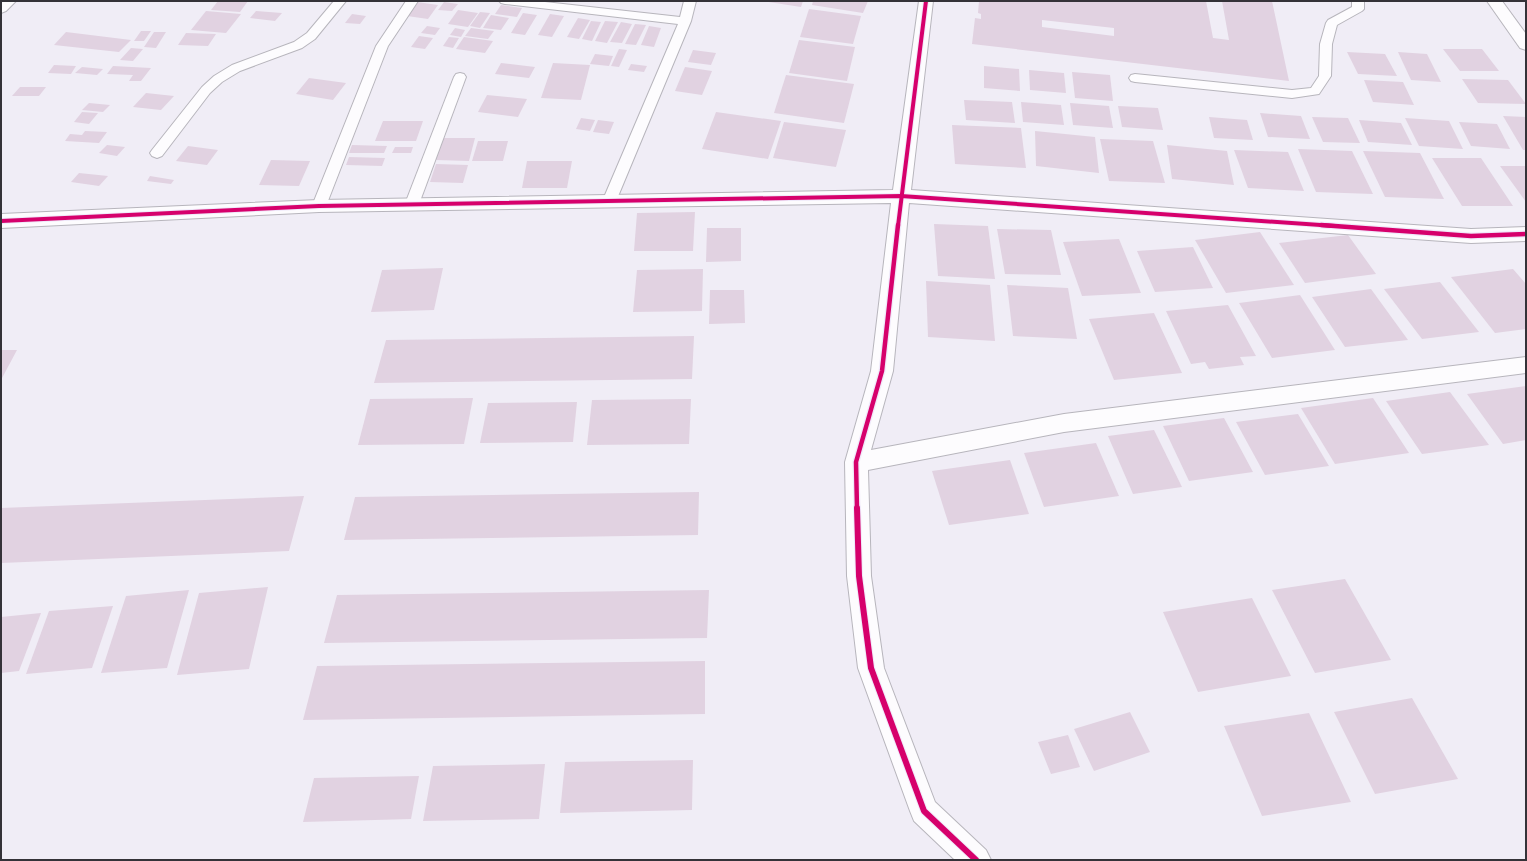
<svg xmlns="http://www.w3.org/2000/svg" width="1527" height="861" viewBox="0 0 1527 861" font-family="Rubik,sans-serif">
<rect width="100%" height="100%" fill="#f0edf6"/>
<!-- building -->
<g fill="#e1d2e1" fill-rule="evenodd">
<path d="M218,1h30l-8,11 -29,-2z"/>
<path d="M762,1h41l-2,6z"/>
<path d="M813,1h55l-5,12 -51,-8z"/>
<path d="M979,1h227l7,37 16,2 -7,-39h50l17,80 -317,-37 3,-26 6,1v-5l-3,-1zM1042,20l72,8v8l-72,-9z"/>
<path d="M417,2l21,3 -10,14 -21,-3z"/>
<path d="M444,2l14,2 -6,7 -14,-1z"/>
<path d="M501,5l21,3 -5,9 -22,-3z"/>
<path d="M809,9l52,7 -8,28 -53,-7z"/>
<path d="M458,10l20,3 -10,14 -20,-3z"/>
<path d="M206,11l35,3 -15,19 -35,-3z"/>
<path d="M256,11l26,2 -7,8 -25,-3z"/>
<path d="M480,12l10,1 -10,15 -10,-2z"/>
<path d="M523,13l14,2 -12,20 -14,-2z"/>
<path d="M352,14l14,2 -6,8 -15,-1z"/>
<path d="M550,14l14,2 -12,21 -14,-2z"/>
<path d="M491,15l18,3 -8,12 -18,-2z"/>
<path d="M578,18l12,2 -11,19 -12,-2z"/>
<path d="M591,21l10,1 -9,19 -10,-2z"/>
<path d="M605,21l13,1 -11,21 -12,-2z"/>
<path d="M621,22l11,2 -10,19 -12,-1z"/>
<path d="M635,24l11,1 -10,20 -11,-1z"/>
<path d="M427,26l13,2 -5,7 -14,-2z"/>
<path d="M649,26l12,2 -7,19 -13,-2z"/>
<path d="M455,28l10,2 -4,7 -11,-2z"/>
<path d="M471,28l23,3 -6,8 -23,-3z"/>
<path d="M141,31h10l-7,10h-10z"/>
<path d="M66,32l65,8 -12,12 -65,-7z"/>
<path d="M154,32h12l-10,16 -12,-1z"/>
<path d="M186,33l30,1 -8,12 -30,-1z"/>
<path d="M419,36l14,2 -8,11 -14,-2z"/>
<path d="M449,37l10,1 -6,10 -10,-2z"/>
<path d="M464,37l29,4 -8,12 -29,-4z"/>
<path d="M799,40l56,7 -8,34 -58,-8z"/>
<path d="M131,48l12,1 -10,12 -13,-1z"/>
<path d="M619,49l8,1 -8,17 -8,-1z"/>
<path d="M1443,49h39l17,22h-39z"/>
<path d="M693,50l23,3 -5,12 -23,-3z"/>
<path d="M1347,52l38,2 12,22 -39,-2z"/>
<path d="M1398,52l29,2 14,28 -30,-2z"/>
<path d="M595,54l18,2 -4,10 -19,-2z"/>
<path d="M501,63l34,4 -6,11 -34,-4z"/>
<path d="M553,63l37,2 -9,35 -40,-2z"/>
<path d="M631,64l16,2 -3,6 -16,-2z"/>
<path d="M54,65l22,1 -5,8 -23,-1z"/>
<path d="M113,66l38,2 -10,13h-12l4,-6 -26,-1z"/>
<path d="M984,66l35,3 1,22 -36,-3z"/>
<path d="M82,67l21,2 -6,6 -22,-2z"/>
<path d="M685,67l27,4 -10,24 -27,-4z"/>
<path d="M1029,70l35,3 2,20 -36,-3z"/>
<path d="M1072,72l38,3 3,26 -38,-3z"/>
<path d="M786,75l68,9 -10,39 -70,-10z"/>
<path d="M309,78l37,5 -13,17 -37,-6z"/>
<path d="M1462,79l46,1 18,24 -48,-1z"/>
<path d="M1364,80l39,2 11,23 -41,-3z"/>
<path d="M20,87h26l-7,9h-27z"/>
<path d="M146,93l28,3 -13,14 -28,-3z"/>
<path d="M487,95l40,4 -9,18 -40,-5z"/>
<path d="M964,100l48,2 3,21 -49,-3z"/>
<path d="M1021,102l40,3 3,20 -41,-3z"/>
<path d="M89,103l21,2 -7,7 -21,-2z"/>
<path d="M1070,103l39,3 4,22 -40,-3z"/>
<path d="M1118,106l40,2 5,22 -41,-3z"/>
<path d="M82,112l16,1 -9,11 -15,-2z"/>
<path d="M716,112l65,9 -13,38 -66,-10z"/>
<path d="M1260,113l41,3 9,23 -42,-2z"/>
<path d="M1503,116l23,1v33h-3z"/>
<path d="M1209,117l38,3 6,20 -39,-2z"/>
<path d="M1312,117l36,1 12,25 -37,-1z"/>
<path d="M581,118l14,2 -5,11 -14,-2z"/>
<path d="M1405,118l44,3 14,28 -44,-3z"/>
<path d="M598,120l16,2 -5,12 -16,-2z"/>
<path d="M1359,120l42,3 11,22 -44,-3z"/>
<path d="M383,121h40l-7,20h-41z"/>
<path d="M784,122l62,8 -10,37 -63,-9z"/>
<path d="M1459,122l38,2 13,25 -39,-3z"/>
<path d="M952,125l69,3 5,40 -71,-4z"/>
<path d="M85,131l22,1 -8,11 -34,-2 5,-7 12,1z"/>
<path d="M1035,131l60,6 4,36 -63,-7z"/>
<path d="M443,138h32l-6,23 -33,-1z"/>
<path d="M1100,139l53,2 12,42 -56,-2z"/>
<path d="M478,141h30l-5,20h-31z"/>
<path d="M107,145l18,2 -8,9 -18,-3z"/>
<path d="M352,145l35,1 -3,7h-35z"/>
<path d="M1167,145l60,6 7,34 -62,-6z"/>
<path d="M188,146l30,4 -11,15 -31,-4z"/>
<path d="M395,147h18l-2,6h-19z"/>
<path d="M1298,149l54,2 21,43 -57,-2z"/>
<path d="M1234,150l54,2 16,39 -56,-3z"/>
<path d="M1363,151l57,2 24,46 -59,-2z"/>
<path d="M349,157l36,1 -3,8 -36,-1z"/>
<path d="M1432,158h49l32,48h-51z"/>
<path d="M271,160l39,1 -11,25 -40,-1z"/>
<path d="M527,161h45l-5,27h-45z"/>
<path d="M436,164l32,1 -5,18 -33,-1z"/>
<path d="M1500,166h26v36z"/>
<path d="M79,173l29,3 -9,10 -28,-4z"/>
<path d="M150,176l24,4 -3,4 -24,-3z"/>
<path d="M695,212l-2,39h-59l3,-38z"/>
<path d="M934,224l54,2 7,53 -57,-3z"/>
<path d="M707,228h34v33l-35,1z"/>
<path d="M997,229l54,1 10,45 -56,-1z"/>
<path d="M1260,232l34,53 -68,8 -31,-53z"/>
<path d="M1348,235l28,39 -71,9 -26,-40z"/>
<path d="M1119,239l22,54 -59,3 -19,-54z"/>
<path d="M1193,247l20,41 -58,4 -18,-41z"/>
<path d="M443,268l-9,42 -63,2 11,-42z"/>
<path d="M703,269l-1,42 -69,1 4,-42z"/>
<path d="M1513,269l13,15v45l-31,4 -44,-56z"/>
<path d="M926,281l64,4 5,56 -67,-4z"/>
<path d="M1440,282l39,50 -57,7 -38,-50z"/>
<path d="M1007,285l61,3 9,51 -64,-3z"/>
<path d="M1371,289l37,51 -63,7 -33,-50z"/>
<path d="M710,290h34l1,33 -36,1z"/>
<path d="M1300,295l35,55 -63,8 -33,-55z"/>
<path d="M1228,305l28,51 -16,1 4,8 -35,4 -4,-7 -14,2 -25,-53z"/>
<path d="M1154,313l28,60 -68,7 -25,-61z"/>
<path d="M694,336l-2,43 -318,4 12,-43z"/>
<path d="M1,350h16l-16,30z"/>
<path d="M1526,386v54l-23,4 -36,-50z"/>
<path d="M1450,392l39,53 -67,9 -36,-53z"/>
<path d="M473,398l-9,46 -106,1 12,-46z"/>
<path d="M1373,398l36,55 -74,11 -34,-56z"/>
<path d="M691,399l-2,45 -102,1 5,-45z"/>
<path d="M577,402l-4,40 -93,1 8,-40z"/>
<path d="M1298,414l31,52 -64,9 -29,-53z"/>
<path d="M1224,418l29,54 -64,9 -26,-55z"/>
<path d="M1154,430l28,57 -49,7 -25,-58z"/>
<path d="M1096,443l23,53 -75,11 -20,-54z"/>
<path d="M1010,460l19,54 -80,11 -17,-54z"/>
<path d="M699,492l-1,43 -354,5 11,-43z"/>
<path d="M304,496l-15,55 -288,12v-55z"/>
<path d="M1345,579l46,81 -76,13 -43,-83z"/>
<path d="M268,587l-19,82 -72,6 22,-82z"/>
<path d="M189,590l-22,78 -66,5 25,-77z"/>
<path d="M709,590l-2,48 -383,5 13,-48z"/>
<path d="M1252,598l39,78 -93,16 -35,-80z"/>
<path d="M113,606l-21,62 -66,6 23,-63z"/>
<path d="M41,613l-22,58 -18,2v-56z"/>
<path d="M705,661v53l-402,6 14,-54z"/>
<path d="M1412,698l46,81 -83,15 -41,-82z"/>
<path d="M1130,712l20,40 -56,19 -20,-42z"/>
<path d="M1309,713l42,89 -89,14 -38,-90z"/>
<path d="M1068,735l12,32 -29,7 -13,-32z"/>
<path d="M693,760l-1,50 -132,3 5,-51z"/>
<path d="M545,764l-6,55 -116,2 10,-55z"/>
<path d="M419,776l-8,43 -108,3 11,-44z"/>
</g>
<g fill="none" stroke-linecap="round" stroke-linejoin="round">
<!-- service casing -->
<g stroke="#b7b5bc" stroke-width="2">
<g id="service">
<path d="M334,1h12l-31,38 -13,9 -62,23 -18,11 -12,11 -48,63 -5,2 -5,-2 -2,-3 2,-3 50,-63 12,-11 18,-11 62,-23 13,-9z"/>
<path d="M406,1h12l-30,45 -62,160 -2,4 -5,1 -5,-1 -2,-4 64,-160z"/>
<path d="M499,1h37l144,16 4,-16h12l-5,20 -77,185 -5,1 -5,-1 -2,-4 76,-178 -173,-20 -4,-1z"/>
<path d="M1352,1h12v8l-2,2 -25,14 -5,19 -1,32 -12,18 -27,4 -157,-16 -4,-1 -2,-3 2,-3 4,-1 157,16 19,-2 8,-12 1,-32 6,-21 2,-3 24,-13z"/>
<path d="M460,73l4,1 2,3 -47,127 -2,4 -5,1 -5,-1 -2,-4 49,-127 2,-3z"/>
</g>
</g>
<!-- minor casing -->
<g stroke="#b7b5bc" stroke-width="2">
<g id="minor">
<path d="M1,1h15l-10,10 -5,2z"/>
<path d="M919,1h14l-22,189 560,39 55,-2v14l-55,2 -562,-40 -16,168 -22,79 193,-36 462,-57v16l-462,59 -196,38 3,106 13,92 51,134 51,48 5,10h-36l-41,-39 -4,-10 -52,-143 -11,-92 -2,-114 26,-91 20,-168 -572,9 -318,16v-14l318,-14 574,-10z"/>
<path d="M1487,1h15l24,33v16l-6,-2z"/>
</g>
</g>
<!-- service -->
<use href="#service" fill="#fdfcfe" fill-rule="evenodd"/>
<!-- minor -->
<use href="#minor" fill="#fdfcfe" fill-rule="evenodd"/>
<!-- cycleway-far2 casing -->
<g stroke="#efe9fa" stroke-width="6">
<g id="cycleway-far2">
<path d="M1,221l318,-15 582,-10 434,30"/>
<path d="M898,226l28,-225"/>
</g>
</g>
<!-- cycleway-far1 casing -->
<g stroke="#efe9fa" stroke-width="7">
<g id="cycleway-far1">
<path d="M1321,225l150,11 55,-2"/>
<path d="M857,509l-1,-47 26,-91 16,-146"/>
</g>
</g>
<!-- cycleway casing -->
<g stroke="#efe9fa" stroke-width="8">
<path id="cycleway" d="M857,508l2,68 12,92 53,143 52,49"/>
</g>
<!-- cycleway-far2 -->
<use href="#cycleway-far2" stroke="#d6006c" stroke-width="4"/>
<!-- cycleway-far1 -->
<use href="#cycleway-far1" stroke="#d6006c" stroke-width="4.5"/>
<!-- cycleway -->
<use href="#cycleway" stroke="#d6006c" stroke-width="6"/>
</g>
<!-- border -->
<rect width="1527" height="861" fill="none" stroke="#343238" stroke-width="4"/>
</svg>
